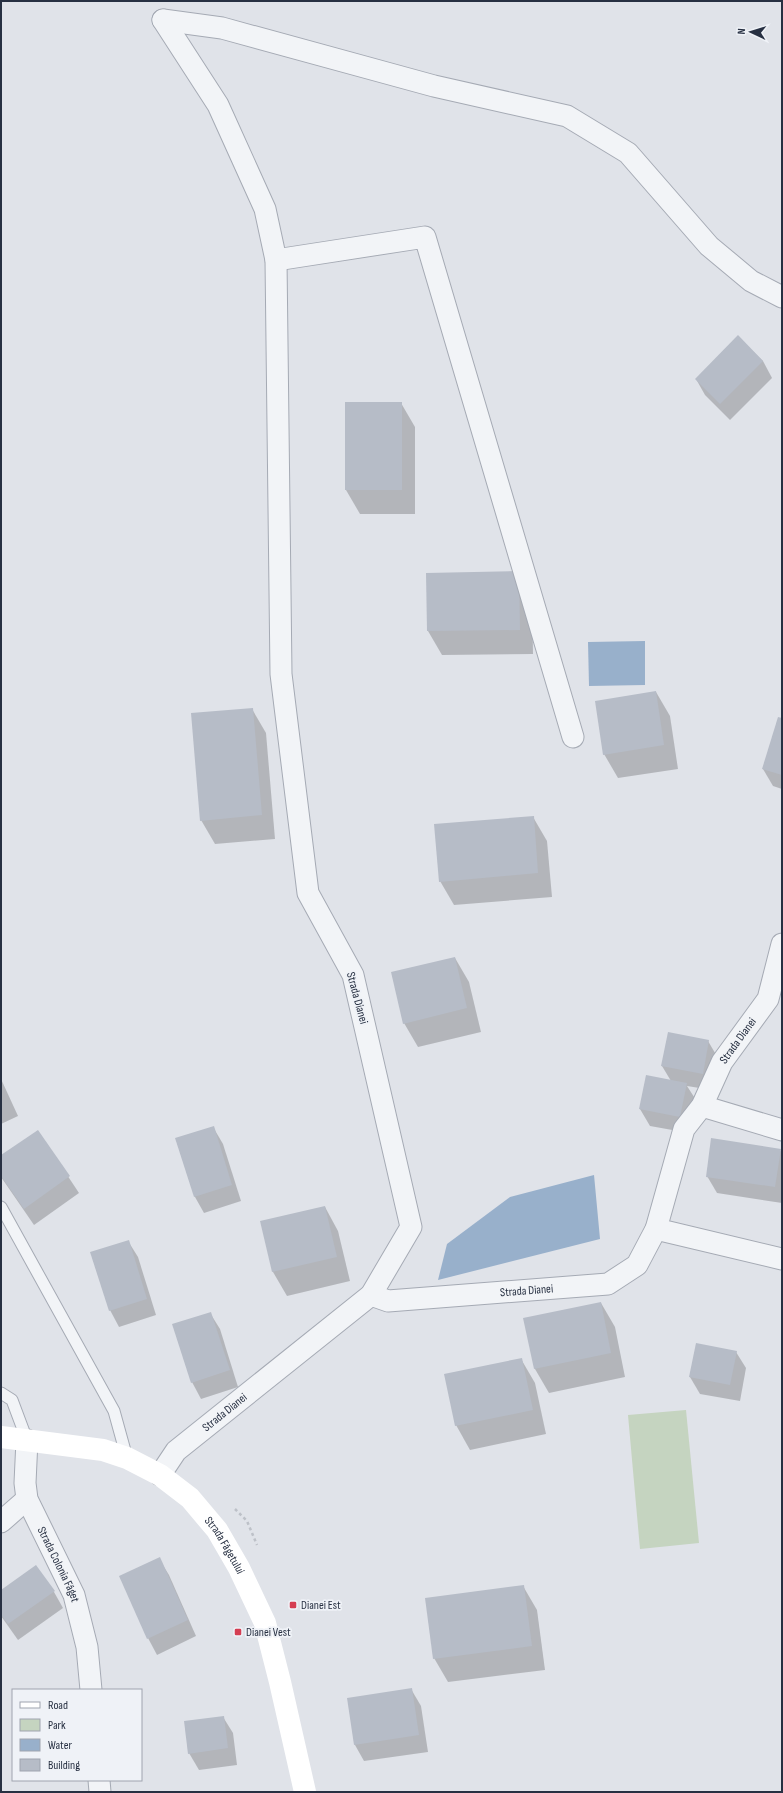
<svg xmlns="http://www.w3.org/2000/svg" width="783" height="1793" viewBox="0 0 783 1793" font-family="'Sofia Sans Condensed',sans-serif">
<rect width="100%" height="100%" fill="#e0e3e9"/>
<!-- green -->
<path fill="#c5d4c0" d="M686,1410l13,133 -59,6 -12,-134z"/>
<!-- water -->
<g fill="#98b0cb">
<path d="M645,641v44l-56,1 -1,-44z"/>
<path d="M594,1175l6,64 -162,41 9,-36 63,-47z"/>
</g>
<!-- shadow -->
<g fill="#0003">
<path d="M738,337l25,24 9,17 -42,42 -25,-25 -9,-16z"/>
<path d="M346,403h55l14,24v87h-55l-14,-24z"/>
<path d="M519,572l13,24 1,58 -91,1 -14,-24 -1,-57z"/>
<path d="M656,692l14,24 8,53 -60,9 -14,-24z"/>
<path d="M252,709l14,24 9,106 -60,5 -14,-24z"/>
<path d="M782,719v70l-9,-3 -10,-17z"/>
<path d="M533,817l14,24 5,56 -98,8 -14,-24z"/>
<path d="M455,958l14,24 12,50 -63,15 -14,-24z"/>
<path d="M708,1041l10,17 -6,32 -25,-4 9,14 -7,33 -39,-7 -10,-17 31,-28 -9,-15z"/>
<path d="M1,1079l17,37 -17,8z"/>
<path d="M213,1127l10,17 18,57 -37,12 -9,-16 -19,-58z"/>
<path d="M38,1131l41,62 -45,32 -33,-48v-20z"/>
<path d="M780,1150l2,3v50l-65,-10 -10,-17z"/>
<path d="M325,1207l13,24 12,50 -63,15 -14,-24 -12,-50z"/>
<path d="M128,1241l10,16 18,58 -37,12 -9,-17z"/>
<path d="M601,1303l14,24 10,50 -76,16 -14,-24 -10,-50z"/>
<path d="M210,1313l10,16 18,58 -37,12 -9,-17z"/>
<path d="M736,1352l10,16 -6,33 -40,-7 -10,-17z"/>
<path d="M521,1359l14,24 11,51 -76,16 -14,-25z"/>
<path d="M159,1559l10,16 27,61 -39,19 -9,-17z"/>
<path d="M523,1586l14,24 8,60 -97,12 -14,-24z"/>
<path d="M1,1592h53l9,16 -45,32 -17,-24z"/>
<path d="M411,1689l10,17 7,46 -64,9 -9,-16 -7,-46z"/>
<path d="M223,1717l10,16 4,32 -38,5 -10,-17z"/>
</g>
<!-- building -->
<g fill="#b6bcc7">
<path d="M738,335l25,26 -43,43 -25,-25z"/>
<rect x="345" y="402" width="57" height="88"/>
<path d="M519,571l1,59 -93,1 -1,-58z"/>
<path d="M656,691l8,54 -61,10 -8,-54z"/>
<path d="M253,708l9,107 -62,6 -9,-108z"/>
<path d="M778,717l4,1v57l-20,-6z"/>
<path d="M534,816l4,57 -99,9 -5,-58z"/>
<path d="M455,957l12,51 -64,16 -12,-52z"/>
<path d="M668,1032l41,8 -6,34 -42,-8z"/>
<path d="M646,1075l41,8 -7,34 -41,-8z"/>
<path d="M214,1126l18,59 -38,12 -19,-59z"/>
<path d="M38,1130l32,46 -46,33 -23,-33v-21z"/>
<path d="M711,1138l70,11 -6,38 -69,-10z"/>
<path d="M325,1206l12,51 -65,15 -12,-51z"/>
<path d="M129,1240l18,59 -38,12 -19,-59z"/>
<path d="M601,1302l10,51 -77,16 -11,-51z"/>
<path d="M211,1312l19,58 -39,13 -19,-59z"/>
<path d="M696,1343l41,8 -7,34 -41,-8z"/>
<path d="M522,1358l11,52 -78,16 -11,-52z"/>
<path d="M160,1557l28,63 -41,19 -28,-63z"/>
<path d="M36,1565l19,26 -47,33 -7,-9v-25z"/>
<path d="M524,1585l8,61 -99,13 -8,-61z"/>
<path d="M412,1688l7,47 -65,10 -7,-47z"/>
<path d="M224,1716l4,32 -40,6 -4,-33z"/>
</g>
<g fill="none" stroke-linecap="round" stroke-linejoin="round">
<!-- service casing -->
<g stroke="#a5aab4" stroke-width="13">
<g id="service">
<path d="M1,1207l113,204 13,47"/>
<path d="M1,1393l11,7 15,40"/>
</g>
</g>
<!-- minor casing -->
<g stroke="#a5aab4" stroke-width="23">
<g id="minor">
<path d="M163,20l59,8 212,58 133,30 61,37 81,93 42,35 31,16"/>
<path d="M276,260l149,-23 148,500"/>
<path d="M702,1106l80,24"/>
<path d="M656,1229l126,30"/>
<path id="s1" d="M371,1295l17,6 220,-17 29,-19 19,-36 28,-100 18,-23 20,-44 46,-63 14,-55"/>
<path id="s2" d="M27,1440l-2,43 2,16 47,96 13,52 4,43"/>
<path id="s3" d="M160,1475l16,-24 195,-156 40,-68 -58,-252 -45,-82 -27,-219 -5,-414 -11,-51 -47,-104 -55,-85"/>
<path d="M1,1522l26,-23"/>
<path d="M99,1780l1,12"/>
</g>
</g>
<!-- path -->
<path stroke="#bdc1c8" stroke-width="2.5" stroke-dasharray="3 3" stroke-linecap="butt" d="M235,1509l12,12 10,24"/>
<!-- service -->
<use href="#service" stroke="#f2f4f7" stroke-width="11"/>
<!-- minor -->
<use href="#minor" stroke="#f2f4f7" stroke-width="21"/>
<!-- secondary -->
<path stroke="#fff" stroke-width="22" id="s4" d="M1,1437l102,13 24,8 33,17 30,23 27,32 22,38 26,55 15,59 25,110"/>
</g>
<!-- markers -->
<g fill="#d53e52" stroke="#eff2f7" stroke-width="1.5">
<rect x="289" y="1601" width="8" height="8" rx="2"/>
<rect x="234" y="1628" width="8" height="8" rx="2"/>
</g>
<g text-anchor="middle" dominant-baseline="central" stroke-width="3.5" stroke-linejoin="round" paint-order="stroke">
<!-- street labels -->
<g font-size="12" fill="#273042" stroke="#eff2f7">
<text transform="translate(357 998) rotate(75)">Strada Dianei</text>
<text stroke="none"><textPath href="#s1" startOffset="522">Strada Dianei</textPath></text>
<text stroke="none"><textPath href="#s1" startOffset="157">Strada Dianei</textPath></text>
<text stroke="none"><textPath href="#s3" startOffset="91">Strada Dianei</textPath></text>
<text stroke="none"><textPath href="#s4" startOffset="262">Strada Făgetului</textPath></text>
<text stroke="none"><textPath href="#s2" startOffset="132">Strada Colonia Făget</textPath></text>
</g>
<!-- poi labels -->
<g font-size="12" fill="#273042" stroke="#eff2f7" text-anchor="start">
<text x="301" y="1605">Dianei Est</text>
<text x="246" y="1632">Dianei Vest</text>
</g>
</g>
<!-- border -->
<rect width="783" height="1793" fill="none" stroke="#273042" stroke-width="4"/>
<!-- legend -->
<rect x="12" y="1689" width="130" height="92" fill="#eff2f7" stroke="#9fa4af"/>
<rect x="20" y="1702" width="20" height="6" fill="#ffffff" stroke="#9fa4af"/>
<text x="48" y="1709" font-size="12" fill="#273042">Road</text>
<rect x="20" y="1719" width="20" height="12" fill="#c5d4c0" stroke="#9fa4af"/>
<text x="48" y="1729" font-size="12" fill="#273042">Park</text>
<rect x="20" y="1739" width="20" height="12" fill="#98b0cb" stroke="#9fa4af"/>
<text x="48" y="1749" font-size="12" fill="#273042">Water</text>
<rect x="20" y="1759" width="20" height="12" fill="#b6bcc7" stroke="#9fa4af"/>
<text x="48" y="1769" font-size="12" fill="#273042">Building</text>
<!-- north arrow -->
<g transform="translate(751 32) rotate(274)" stroke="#eff2f7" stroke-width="3" paint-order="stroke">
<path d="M0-3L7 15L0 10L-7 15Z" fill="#273042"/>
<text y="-6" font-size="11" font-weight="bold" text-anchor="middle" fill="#273042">N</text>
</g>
</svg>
